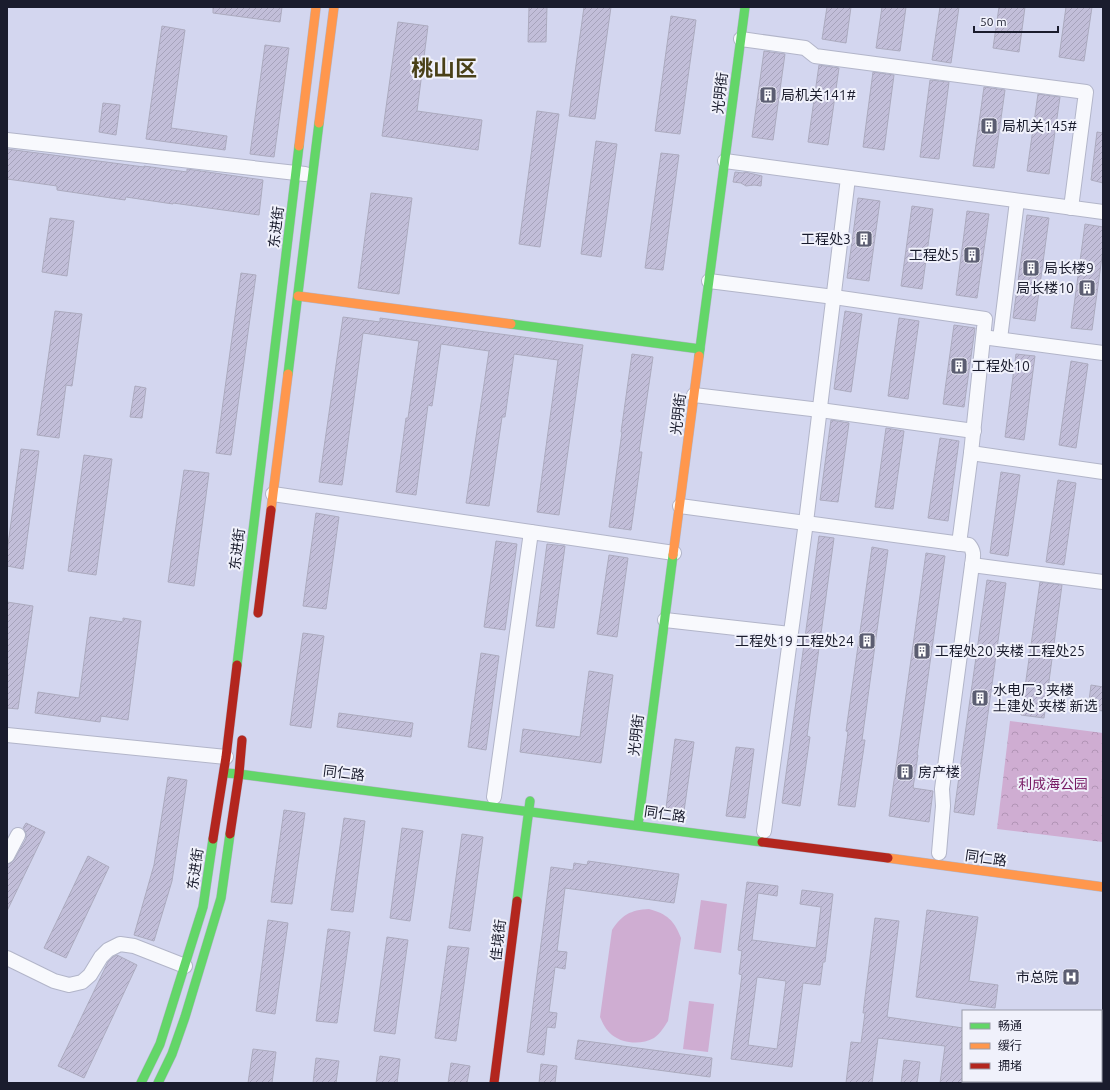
<svg xmlns="http://www.w3.org/2000/svg" width="1110" height="1090" viewBox="0 0 1110 1090" font-family="Ubuntu,'Noto Sans SC',sans-serif">
<defs>
<pattern id="park-crowns" width="20" height="18" patternUnits="userSpaceOnUse"><rect width="20" height="18" fill="#cfadd2"/><path d="M2 6a3 3 0 1 1 6 0M12 15a3 3 0 1 1 6 0" fill="none" stroke="#b194b5"/></pattern>
<pattern id="building-hatch" width="6" height="6" patternUnits="userSpaceOnUse"><rect width="6" height="6" fill="#c2bed9"/><path d="M-1 1l2-2M0 6l6-6M5 7l2-2" fill="none" stroke="#a6a3bb"/></pattern>
</defs>
<rect width="100%" height="100%" fill="#d3d6ef"/>
<!-- park -->
<path fill="url(#park-crowns)" d="M1010,721l93,12v109l-106,-13z"/>
<!-- pitch -->
<g fill="#cfadd2">
<path d="M701,900l26,4 -6,49 -27,-4z"/>
<path d="M649,909c18,5 25,11 32,29l-13,83c-4,6 -8,13 -14,17 -13,7 -30,6 -42,-3 -6,-5 -9,-11 -12,-18l12,-87c10,-15 18,-20 37,-21z"/>
<path d="M689,1001l25,3 -6,48 -25,-3z"/>
</g>
<!-- building -->
<g fill="url(#building-hatch)" stroke="#acabbf" fill-rule="evenodd">
<path d="M213,7h69l-2,15 -67,-9z"/>
<path d="M529,7h18l-1,35h-18z"/>
<path d="M584,7h27l-16,112 -26,-3z"/>
<path d="M827,7h24l-5,36 -24,-4z"/>
<path d="M882,7h24l-6,44 -24,-3z"/>
<path d="M940,7h19l-8,56 -19,-3z"/>
<path d="M999,7h26l-6,45 -26,-4z"/>
<path d="M1066,7h26l-8,54 -25,-4z"/>
<path d="M671,16l25,4 -16,114 -25,-3z"/>
<path d="M398,22l30,4 -11,85 65,9 -4,30 -96,-14z"/>
<path d="M162,26l23,4 -14,98 56,8 -2,14 -79,-11z"/>
<path d="M265,45l24,3 -15,109 -24,-3z"/>
<path d="M764,51l21,3 -12,86 -21,-3z"/>
<path d="M819,65l20,3 -11,77 -20,-3z"/>
<path d="M873,72l21,3 -10,75 -21,-3z"/>
<path d="M930,80l19,2 -10,77 -19,-2z"/>
<path d="M984,87l21,3 -11,78 -21,-2z"/>
<path d="M1038,94l22,3 -11,77 -22,-3z"/>
<path d="M103,103l17,2 -4,30 -17,-3z"/>
<path d="M537,111l22,3 -19,133 -21,-3z"/>
<path d="M1097,132l6,1v50l-12,-3z"/>
<path d="M596,141l21,3 -16,113 -20,-3z"/>
<path d="M7,149l137,18v-1l43,6v-3l76,11 -4,35 -86,-12v1l-47,-7 -1,3 -68,-10v-4l-50,-7z"/>
<path d="M661,153l18,2 -16,115 -18,-2z"/>
<path d="M735,172l8,1 2,-1 17,4 -1,10 -7,-1 -8,1 -5,-3 -8,-1z"/>
<path d="M371,193l41,5 -13,96 -41,-6z"/>
<path d="M858,198l22,3 -11,80 -22,-3z"/>
<path d="M912,206l21,3 -11,80 -21,-3z"/>
<path d="M967,211l22,3 -12,84 -21,-3z"/>
<path d="M1027,215l22,3 -14,103 -22,-3z"/>
<path d="M50,218l24,3 -7,55 -25,-4z"/>
<path d="M1085,224l18,3v22l-11,81 -21,-2z"/>
<path d="M241,273l15,2 -25,180 -15,-2z"/>
<path d="M55,311l27,3 -10,72 -6,-1 -7,53 -22,-3z"/>
<path d="M845,311l17,3 -11,78 -17,-3z"/>
<path d="M343,317l37,5v-4l203,27 -24,170 -22,-3 21,-152 -44,-6 -9,63h-3l-13,89 -23,-3 23,-152 -48,-7 -9,62 -4,-1 -12,90 -20,-3 10,-74h2l11,-77 -56,-8 -21,152 -23,-3z"/>
<path d="M899,318l20,3 -11,78 -20,-3z"/>
<path d="M954,325l21,3 -11,79 -21,-3z"/>
<path d="M632,354l21,3 -14,95h3l-11,78 -22,-3 13,-95h-1z"/>
<path d="M1016,354l19,2 -11,84 -19,-3z"/>
<path d="M1071,361l17,3 -12,84 -17,-3z"/>
<path d="M135,386l11,2 -4,30 -12,-1z"/>
<path d="M831,420l18,3 -11,79 -18,-2z"/>
<path d="M886,428l18,3 -11,78 -18,-2z"/>
<path d="M940,438l19,3 -11,80 -20,-3z"/>
<path d="M21,449l18,2 -16,118 -16,-3v-14z"/>
<path d="M84,455l28,4 -16,116 -28,-4z"/>
<path d="M184,470l25,3 -15,113 -26,-4z"/>
<path d="M1001,472l19,3 -12,81 -18,-3z"/>
<path d="M1058,480l18,3 -12,82 -18,-3z"/>
<path d="M316,513l23,4 -13,92 -23,-3z"/>
<path d="M819,536l15,2 -27,198 3,1 -10,69 -18,-3z"/>
<path d="M496,541l21,3 -12,86 -21,-3z"/>
<path d="M547,544l18,2 -11,82 -18,-2z"/>
<path d="M872,547l16,3 -26,190h3l-10,67 -17,-2 10,-73 -2,-1z"/>
<path d="M926,553l19,3 -28,199h1l-5,33 20,3 -4,31 -40,-6z"/>
<path d="M609,555l19,3 -11,79 -20,-3z"/>
<path d="M987,580l19,3 -32,232 -20,-3z"/>
<path d="M1040,582l22,3 -18,133 -23,-3z"/>
<path d="M7,602l26,4 -15,103 -11,-1z"/>
<path d="M90,617l33,5v-4l18,3 -13,99 -27,-4 -1,6 -65,-9 3,-21 41,6z"/>
<path d="M303,633l21,3 -13,92 -21,-3z"/>
<path d="M481,653l18,3 -13,94 -18,-3z"/>
<path d="M589,671l24,4 -12,88 -81,-11 3,-23 57,8z"/>
<path d="M1091,685l12,2v24l-15,-2z"/>
<path d="M339,713l74,10 -2,14 -74,-10z"/>
<path d="M675,739l19,3 -10,69 -18,-3z"/>
<path d="M736,747l18,2 -9,69 -19,-2z"/>
<path d="M168,777l19,3 -15,101 -18,60 -20,-6 20,-70z"/>
<path d="M284,810l21,3 -13,91 -21,-2z"/>
<path d="M344,818l21,3 -12,91 -22,-2z"/>
<path d="M26,823l19,9 -38,79v-47l4,-1 3,-3 12,-21v-5l-1,-3 -2,-3z"/>
<path d="M402,828l21,3 -13,90 -20,-3z"/>
<path d="M462,834l21,3 -13,94 -21,-3z"/>
<path d="M88,856l21,11 -43,91 -22,-10z"/>
<path d="M588,861l91,13 -5,29 -109,-15 -8,63 10,1 -2,17 -10,-2 -6,45 8,1 -2,15 -8,-1 -3,28 -17,-3 24,-185 22,3 1,-7 13,2z"/>
<path d="M747,882l31,4 -1,10 -19,-3 -6,47 64,8 5,-41 -21,-3 2,-14 31,4 -8,68h-2l-3,23 -17,-2 -11,84 -61,-8 11,-84 -3,-1 3,-23 -4,-1zM757,977l29,4 -9,68 -29,-4z"/>
<path d="M927,910l51,7 -9,64 29,4 -3,23 -79,-11z"/>
<path d="M875,918l24,3 -12,96 76,11v55h-23l5,-37 -67,-8 -6,45h-26l5,-41 10,1 4,-30h-2z"/>
<path d="M268,920l20,3 -13,91 -19,-3z"/>
<path d="M328,929l22,3 -13,91 -21,-2z"/>
<path d="M387,937l21,3 -13,94 -21,-3z"/>
<path d="M448,946l21,2 -13,93 -21,-3z"/>
<path d="M117,955l20,10 -53,113 -26,-12 50,-104 5,-5z"/>
<path d="M578,1040l134,18 -2,19 -135,-18z"/>
<path d="M253,1049l23,3 -4,31h-24z"/>
<path d="M380,1056l20,3 -3,24h-21z"/>
<path d="M316,1058l23,3 -3,22h-23z"/>
<path d="M904,1060l16,2 -3,21h-16z"/>
<path d="M451,1063l19,3 -3,17h-19z"/>
<path d="M541,1064l16,2 -2,17h-16z"/>
</g>
<g fill="none" stroke-linecap="round" stroke-linejoin="round">
<!-- street casing -->
<g stroke="#b2b5c9" stroke-width="16">
<g id="street">
<path d="M741,39l64,9 10,8 271,36 -15,116"/>
<path d="M7,140l298,34"/>
<path d="M725,161l378,51"/>
<path d="M709,281l125,16 151,22 -14,134 -12,91"/>
<path d="M990,338l113,15"/>
<path d="M1000,339l17,-138"/>
<path d="M694,395l126,15 154,21"/>
<path d="M971,453l132,19"/>
<path d="M273,494l401,59"/>
<path d="M680,506l289,39c6,7 4,12 3,20l-30,224 1,17 -4,47"/>
<path d="M972,565l131,17"/>
<path d="M665,620l125,14"/>
<path d="M7,735l219,22"/>
<path d="M494,797l37,-265"/>
<path d="M764,831l42,-309 42,-344"/>
<path d="M7,856l11,-21"/>
<path d="M7,958l47,23 15,4 13,-3 8,-7 11,-18 7,-7 12,-6 14,2 51,20"/>
</g>
</g>
<!-- fast casing -->
<g stroke="#b2b5c9" stroke-width="10">
<g id="fast">
<path d="M511,324l189,25"/>
<path d="M699,356l46,-349"/>
<path d="M288,374l31,-251"/>
<path d="M237,665l62,-519"/>
<path d="M225,773l14,1 523,68"/>
<path d="M638,825l35,-270"/>
<path d="M517,901l13,-100"/>
<path d="M141,1083l19,-39 43,-137 10,-68"/>
<path d="M158,1083l14,-29 13,-37 36,-119 9,-64"/>
</g>
</g>
<!-- slow casing -->
<g stroke="#b2b5c9" stroke-width="10">
<g id="slow">
<path d="M319,123l15,-116"/>
<path d="M299,146l17,-139"/>
<path d="M298,296l213,28"/>
<path d="M271,510l17,-136"/>
<path d="M673,555l26,-199"/>
<path d="M888,858l215,29"/>
</g>
</g>
<!-- jam casing -->
<g stroke="#b2b5c9" stroke-width="10">
<g id="jam">
<path d="M258,613l13,-103"/>
<path d="M230,834l9,-60 3,-34"/>
<path d="M213,839l13,-82 11,-92"/>
<path d="M762,842l126,16"/>
<path d="M494,1083l23,-182"/>
</g>
</g>
<!-- street -->
<use href="#street" stroke="#f8f9fd" stroke-width="14"/>
<!-- fast -->
<use href="#fast" stroke="#63d668" stroke-width="9"/>
<!-- slow -->
<use href="#slow" stroke="#ff974d" stroke-width="9"/>
<!-- jam -->
<use href="#jam" stroke="#b3261e" stroke-width="9"/>
</g>
<!-- icons -->
<defs>
<g id="building-square" transform="scale(0.9)"><rect x="-9" y="-9" width="18" height="18" rx="4" fill="#5b5d71" stroke="#f0f1fb"/><path d="M-4-6H4V6H1V3H-1V6H-4ZM-2.5-4.3h1.7v1.8h-1.7ZM.8-4.3h1.7v1.8H.8ZM-2.5-1h1.7V.8h-1.7ZM.8-1h1.7V.8H.8Z" fill="#fff"/></g>
<g id="hospital-square" transform="scale(0.9)"><rect x="-9" y="-9" width="18" height="18" rx="4" fill="#5b5d71" stroke="#f0f1fb"/><path d="M-5-5h3v3.5h4V-5h3V5h-3V1.5h-4V5h-3Z" fill="#fff"/></g>
</defs>
<g fill-rule="evenodd">
<use href="#building-square" x="768" y="95"/>
<use href="#building-square" x="989" y="126"/>
<use href="#building-square" x="864" y="239"/>
<use href="#building-square" x="972" y="255"/>
<use href="#building-square" x="1031" y="268"/>
<use href="#building-square" x="1087" y="288"/>
<use href="#building-square" x="959" y="366"/>
<use href="#building-square" x="867" y="641"/>
<use href="#building-square" x="922" y="651"/>
<use href="#building-square" x="980" y="698"/>
<use href="#building-square" x="905" y="772"/>
<use href="#hospital-square" x="1071" y="977"/>
</g>
<g text-anchor="middle" dominant-baseline="central" stroke-width="4" stroke-linejoin="round" paint-order="stroke">
<!-- street labels -->
<g font-size="14" fill="#1a1c2d" stroke="#f0f1fb">
<text transform="translate(720 93) rotate(-83)">光明街</text>
<text transform="translate(276 227) rotate(-83)">东进街</text>
<text transform="translate(678 414) rotate(-83)">光明街</text>
<text transform="translate(237 549) rotate(-83)">东进街</text>
<text transform="translate(636 735) rotate(-83)">光明街</text>
<text transform="translate(344 773) rotate(7)">同仁路</text>
<text transform="translate(665 814) rotate(8)">同仁路</text>
<text transform="translate(986 858) rotate(8)">同仁路</text>
<text transform="translate(195 869) rotate(-82)">东进街</text>
<text transform="translate(498 940) rotate(-83)">佳境街</text>
</g>
<!-- poi labels -->
<g font-size="14" fill="#1a1c2d" stroke="#f0f1fb" text-anchor="start">
<text x="781" y="95">局机关141#</text>
<text x="1002" y="126">局机关145#</text>
<text x="851" y="239" text-anchor="end">工程处3</text>
<text x="959" y="255" text-anchor="end">工程处5</text>
<text x="1044" y="268">局长楼9</text>
<text x="1074" y="288" text-anchor="end">局长楼10</text>
<text x="972" y="366">工程处10</text>
<text x="854" y="641" text-anchor="end">工程处19 工程处24</text>
<text x="935" y="651">工程处20 夹楼 工程处25</text>
<text x="993" y="690">水电厂3 夹楼<tspan x="993" dy="16">土建处 夹楼 新选</tspan></text>
<text x="918" y="772">房产楼</text>
<text x="1058" y="977" text-anchor="end">市总院</text>
</g>
<!-- park labels -->
<g font-size="14" fill="#781c65" stroke="#f0f1fb">
<text x="1053" y="784">利成海公园</text>
</g>
<!-- town labels -->
<g font-size="22" font-weight="bold" fill="#494017" stroke="#f0f1fb">
<text x="444" y="67">桃山区</text>
</g>
</g>
<!-- border -->
<rect width="1110" height="1090" fill="none" stroke="#1a1c2d" stroke-width="16"/>
<!-- legend -->
<rect x="962" y="1010" width="140" height="72" fill="#f0f1fb" stroke="#9a9ca9"/>
<rect x="970" y="1023" width="20" height="6" fill="#63d668" stroke="#9a9ca9"/>
<text x="998" y="1030" font-size="12" fill="#1a1c2d">畅通</text>
<rect x="970" y="1043" width="20" height="6" fill="#ff974d" stroke="#9a9ca9"/>
<text x="998" y="1050" font-size="12" fill="#1a1c2d">缓行</text>
<rect x="970" y="1063" width="20" height="6" fill="#b3261e" stroke="#9a9ca9"/>
<text x="998" y="1070" font-size="12" fill="#1a1c2d">拥堵</text>
<!-- scale -->
<path d="M974 26v6h84v-6" fill="none" stroke="#1a1c2d" stroke-width="2"/>
<text x="980" y="26" font-size="12" fill="#1a1c2d" stroke="#f0f1fb" stroke-width="3" paint-order="stroke">50 m</text>
</svg>
